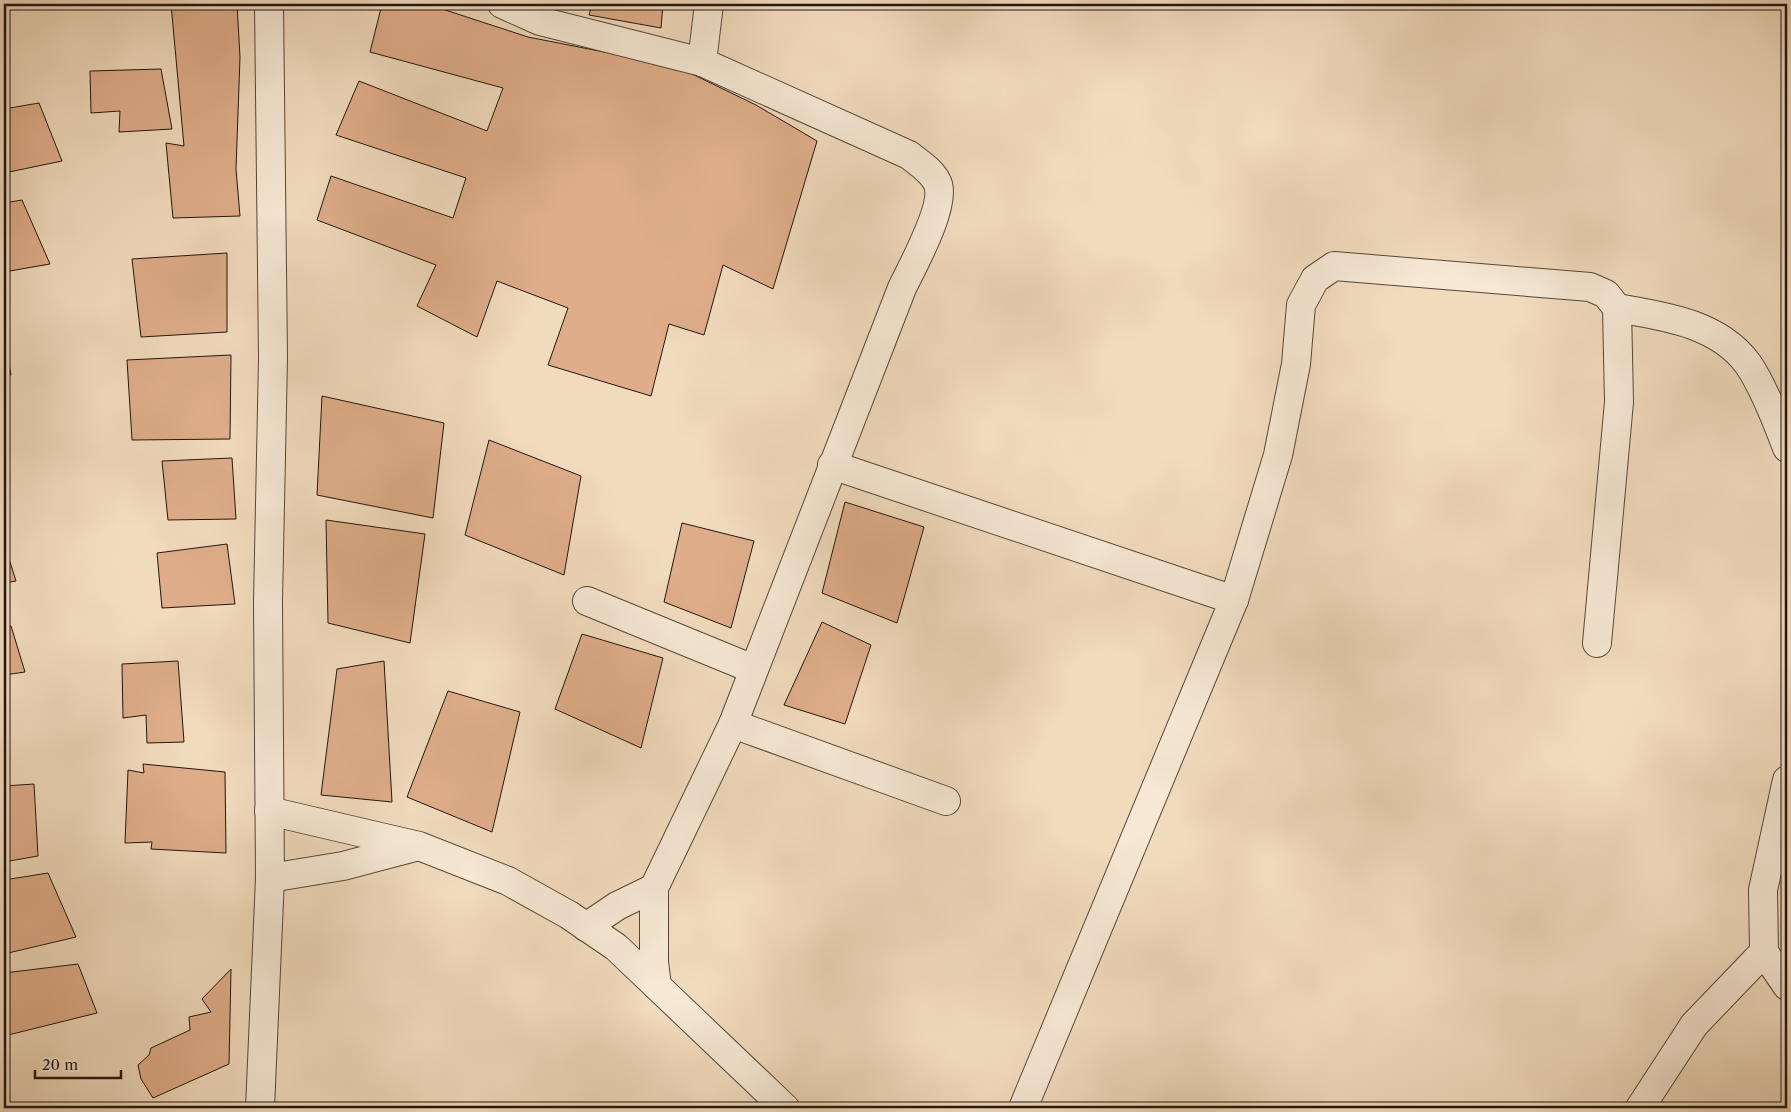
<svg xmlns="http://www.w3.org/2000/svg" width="1791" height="1112" viewBox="0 0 1791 1112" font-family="'Libre Caslon Text',serif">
<rect width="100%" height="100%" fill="#f1dbbd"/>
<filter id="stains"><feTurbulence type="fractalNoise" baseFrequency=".004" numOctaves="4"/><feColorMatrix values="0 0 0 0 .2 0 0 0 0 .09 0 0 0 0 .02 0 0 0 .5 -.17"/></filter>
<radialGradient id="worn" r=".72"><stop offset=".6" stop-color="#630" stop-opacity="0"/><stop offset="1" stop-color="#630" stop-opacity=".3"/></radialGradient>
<!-- building -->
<g fill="#dfad8a" stroke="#221610">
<path d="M171,4h66l3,53 -4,112 4,47 -67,2 -7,-75 18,3z"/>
<path d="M382,4h45l101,33 122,24 40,12 66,32 61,36 -44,148 -50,-24 -19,70 -35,-11 -18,72 -103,-31 20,-57 -71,-27 -20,56 -60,-31 19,-41 -119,-45 14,-44 122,42 13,-40 -130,-43 23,-54 128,50 16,-43 -133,-36z"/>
<path d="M592,4h71l-2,24 -72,-13z"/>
<path d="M161,69l11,60 -53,3 1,-21 -29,2 -1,-42z"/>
<path d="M39,103l23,58 -58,12v-64z"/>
<path d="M22,200l28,64 -46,8v-69z"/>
<path d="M227,253v79l-86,5 -9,-78z"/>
<path d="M4,334l7,41 -7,1z"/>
<path d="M231,355l-1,84 -98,1 -5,-80z"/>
<path d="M322,396l122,27 -11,95 -116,-23z"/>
<path d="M489,440l92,36 -17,99 -99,-40z"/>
<path d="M232,458l4,61 -68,1 -6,-59z"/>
<path d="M845,502l79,25 -27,96 -75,-30z"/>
<path d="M326,520l99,14 -15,109 -82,-20z"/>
<path d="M682,523l72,18 -23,87 -67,-26z"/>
<path d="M4,543l12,38 -12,2z"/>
<path d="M227,544l8,60 -73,4 -5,-55z"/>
<path d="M822,622l49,23 -26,79 -61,-19z"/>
<path d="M4,626h7l14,46 -21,3z"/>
<path d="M582,634l81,24 -22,90 -86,-39z"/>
<path d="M178,661l6,81 -37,1 -1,-28 -23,3 -1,-54z"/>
<path d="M384,661l8,141 -71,-7 16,-126z"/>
<path d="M448,691l72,21 -28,120 -85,-35z"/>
<path d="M143,764l82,8 1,81 -75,-4 1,-7 -27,1 3,-73 16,3z"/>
<path d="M34,784l4,72 -34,6v-76z"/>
<path d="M48,873l28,64 -72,17v-74z"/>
<path d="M78,964l19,49 -93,23v-63z"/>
<path d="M231,969l-2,95 -76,34 -12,-19 -3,-14 11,-10 2,-7 39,-18 -1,-13 22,-5 -9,-13z"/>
</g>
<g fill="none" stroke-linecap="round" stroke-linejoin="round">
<!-- minor casing -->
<g stroke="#56473b" stroke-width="30">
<g id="minor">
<path d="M502,4l38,17 162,41 207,93c10,8 22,15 28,27 11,21 -25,85 -35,106l-169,436 -79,164v74l3,24"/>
<path d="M702,62l7,-58"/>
<path d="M1617,308c46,8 101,15 131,56 14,20 30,60 39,84"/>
<path d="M832,465l402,135"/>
<path d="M587,601l166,68"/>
<path d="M733,724l213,77"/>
<path d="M1787,780l-24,110 1,62 23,34"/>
<path d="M269,811l150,35 89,35 61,34 47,32 169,161"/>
<path d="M270,878l73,-12 72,-19"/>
<path d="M586,927l31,-21 37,-18"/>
<path d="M1023,1108l211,-508 44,-145 18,-91 5,-59 14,-26 19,-13 256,21 16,7 11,14 2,94 -22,241"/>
<path d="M1640,1108l54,-83 70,-73"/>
</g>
</g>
<!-- tertiary casing -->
<g stroke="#56473b" stroke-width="30">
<path id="tertiary" d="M260,1108l10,-230 -2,-276 5,-244 -4,-354"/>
</g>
<!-- minor -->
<use href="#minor" stroke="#f6e8d4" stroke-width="28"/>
<!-- tertiary -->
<use href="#tertiary" stroke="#f6e8d4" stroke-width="28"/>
</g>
<!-- margin -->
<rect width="1791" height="1112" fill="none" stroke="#f1dbbd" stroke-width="20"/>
<rect x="5" y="5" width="1781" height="1102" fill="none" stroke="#221610" stroke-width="2.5"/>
<rect x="10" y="10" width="1771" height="1092" fill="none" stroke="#221610"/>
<!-- scale -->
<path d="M35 1070v8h86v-8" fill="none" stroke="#221610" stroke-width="2.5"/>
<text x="42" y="1070" font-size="15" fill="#221610" stroke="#f6e8d4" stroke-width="4" paint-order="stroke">20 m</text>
<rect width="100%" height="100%" filter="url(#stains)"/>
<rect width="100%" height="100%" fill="url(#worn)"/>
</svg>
